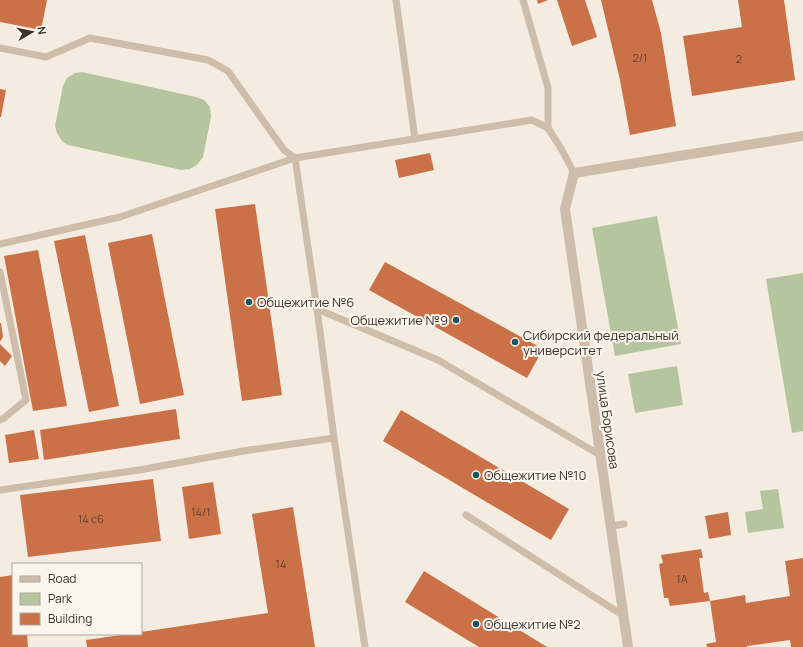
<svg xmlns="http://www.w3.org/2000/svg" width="803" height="647" viewBox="0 0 803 647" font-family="Manrope,sans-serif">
<rect width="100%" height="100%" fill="#f4ece0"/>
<!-- green -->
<g fill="#b5c59e">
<path d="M82,72l114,25 8,3 6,7 1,10 -8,40 -6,8 -7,4 -8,1 -114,-25 -6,-4 -5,-8 -2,-7 8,-40 4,-8 8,-5z"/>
<path d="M657,216l24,128 -66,12 -23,-128z"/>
<path d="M803,273v158l-11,2 -26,-154z"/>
<path d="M677,366l6,39 -48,8 -7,-39z"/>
<path d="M778,489l6,39 -36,5 -3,-21 18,-3 -3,-18z"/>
</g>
<!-- building -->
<g fill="#cb7147">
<path d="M0,0h47l-6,30 -41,-8z"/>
<path d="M537,0h11l-10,4z"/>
<path d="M557,0h28l12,37 -25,9z"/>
<path d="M601,0h51l9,33 15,93 -46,9 -10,-55z"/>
<path d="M738,0h46l11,80 -103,16 -9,-60 59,-9z"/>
<path d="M0,89l6,1 -5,27h-1z"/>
<path d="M430,153l4,17 -35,8 -4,-18z"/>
<path d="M255,204l27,191 -40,6 -27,-192z"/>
<path d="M152,234l32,161 -44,9 -32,-161z"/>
<path d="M85,235l34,171 -30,6 -35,-171z"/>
<path d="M38,250l29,156 -34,5 -29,-155z"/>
<path d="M385,262l158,87 -16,29 -158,-88z"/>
<path d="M0,323h1l2,14 -3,5z"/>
<path d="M0,344l12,12 -7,10 -5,-5z"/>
<path d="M176,409l4,30 -136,21 -4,-30z"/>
<path d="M401,410l168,99 -18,31 -168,-99z"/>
<path d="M34,430l5,29 -30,4 -4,-28z"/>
<path d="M153,479l8,62 -133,16 -8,-62z"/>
<path d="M213,482l8,52 -32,5 -7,-52z"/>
<path d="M293,507l22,140h-228l-1,-7 42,-6h13v-2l127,-19 -16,-99z"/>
<path d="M728,512l3,23 -22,4 -4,-23z"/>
<path d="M701,549l2,9h-4l5,35 4,-1 2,9 -40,5 -2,-8h-4l-5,-34 4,-1 -2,-8z"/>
<path d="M803,558v89h-12l-1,-7 -43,6v1h-40l-1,-3 10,-2 -6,-41 35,-6 1,8 44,-7 -5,-35z"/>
<path d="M424,571l123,76h-68l-74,-45z"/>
<path d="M13,575v59h14l1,13h-28v-70z"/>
</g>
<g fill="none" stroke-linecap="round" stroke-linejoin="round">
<!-- lane -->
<g stroke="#cdbdaa" stroke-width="7">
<path d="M396,0l19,139"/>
<path d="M523,0l25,88v40"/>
<path d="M0,48l46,9 44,-19 118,22 20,11 56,79 11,8 22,151 121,51 162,95"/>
<path d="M0,244l120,-27 175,-59 237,-38 16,8 14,22 12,23"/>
<path d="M0,272l26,128 -22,18 -4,2"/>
<path d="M317,309l17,129 31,209"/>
<path d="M0,490l139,-20 104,-19 91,-13"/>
<path d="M466,515l158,101"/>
<path d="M611,526l13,-2"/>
</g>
<!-- street -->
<path stroke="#cdbdaa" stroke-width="10" d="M628,647l-63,-438 9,-36 229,-37"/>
</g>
<!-- markers -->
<g fill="#1d555f" stroke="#fbf6ed" stroke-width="1.5">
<circle cx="249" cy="302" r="4"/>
<circle cx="456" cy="320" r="4"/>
<circle cx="515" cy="342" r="4"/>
<circle cx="476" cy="475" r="4"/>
<circle cx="476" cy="624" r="4"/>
</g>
<g text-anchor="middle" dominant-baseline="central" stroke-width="4" stroke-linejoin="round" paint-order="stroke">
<!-- number labels -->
<g font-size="11" fill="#5f4131">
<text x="640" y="57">2/1</text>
<text x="739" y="58">2</text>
<text x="201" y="511">14/1</text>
<text x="91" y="518">14 с6</text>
<text x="281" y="563">14</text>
<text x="682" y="578">1А</text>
</g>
<!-- poi labels -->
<g font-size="13" fill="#3b312a" stroke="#fbf6ed" text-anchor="start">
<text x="257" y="302">Общежитие №6</text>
<text x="448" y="320" text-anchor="end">Общежитие №9</text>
<text x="523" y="335">Сибирский федеральный<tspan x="523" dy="15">университет</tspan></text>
<text x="484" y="475">Общежитие №10</text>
<text x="484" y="624">Общежитие №2</text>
</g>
<!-- street labels -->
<g font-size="13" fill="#3b312a" stroke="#fbf6ed">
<text transform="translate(608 420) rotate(82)">улица Борисова</text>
</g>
</g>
<!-- legend -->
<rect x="12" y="563" width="130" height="72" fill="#fbf6ed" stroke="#aea79f"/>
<rect x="20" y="576" width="20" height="6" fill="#cdbdaa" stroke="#aea79f"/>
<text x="48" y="583" font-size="12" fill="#3b312a">Road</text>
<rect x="20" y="593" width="20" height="12" fill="#b5c59e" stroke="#aea79f"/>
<text x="48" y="603" font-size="12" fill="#3b312a">Park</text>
<rect x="20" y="613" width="20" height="12" fill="#cb7147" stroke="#aea79f"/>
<text x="48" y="623" font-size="12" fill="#3b312a">Building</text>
<!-- north arrow -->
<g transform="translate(32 32) rotate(81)" stroke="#fbf6ed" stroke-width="3" paint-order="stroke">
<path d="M0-3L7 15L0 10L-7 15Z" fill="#3b312a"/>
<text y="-6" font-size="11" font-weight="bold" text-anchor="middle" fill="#3b312a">N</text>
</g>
</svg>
